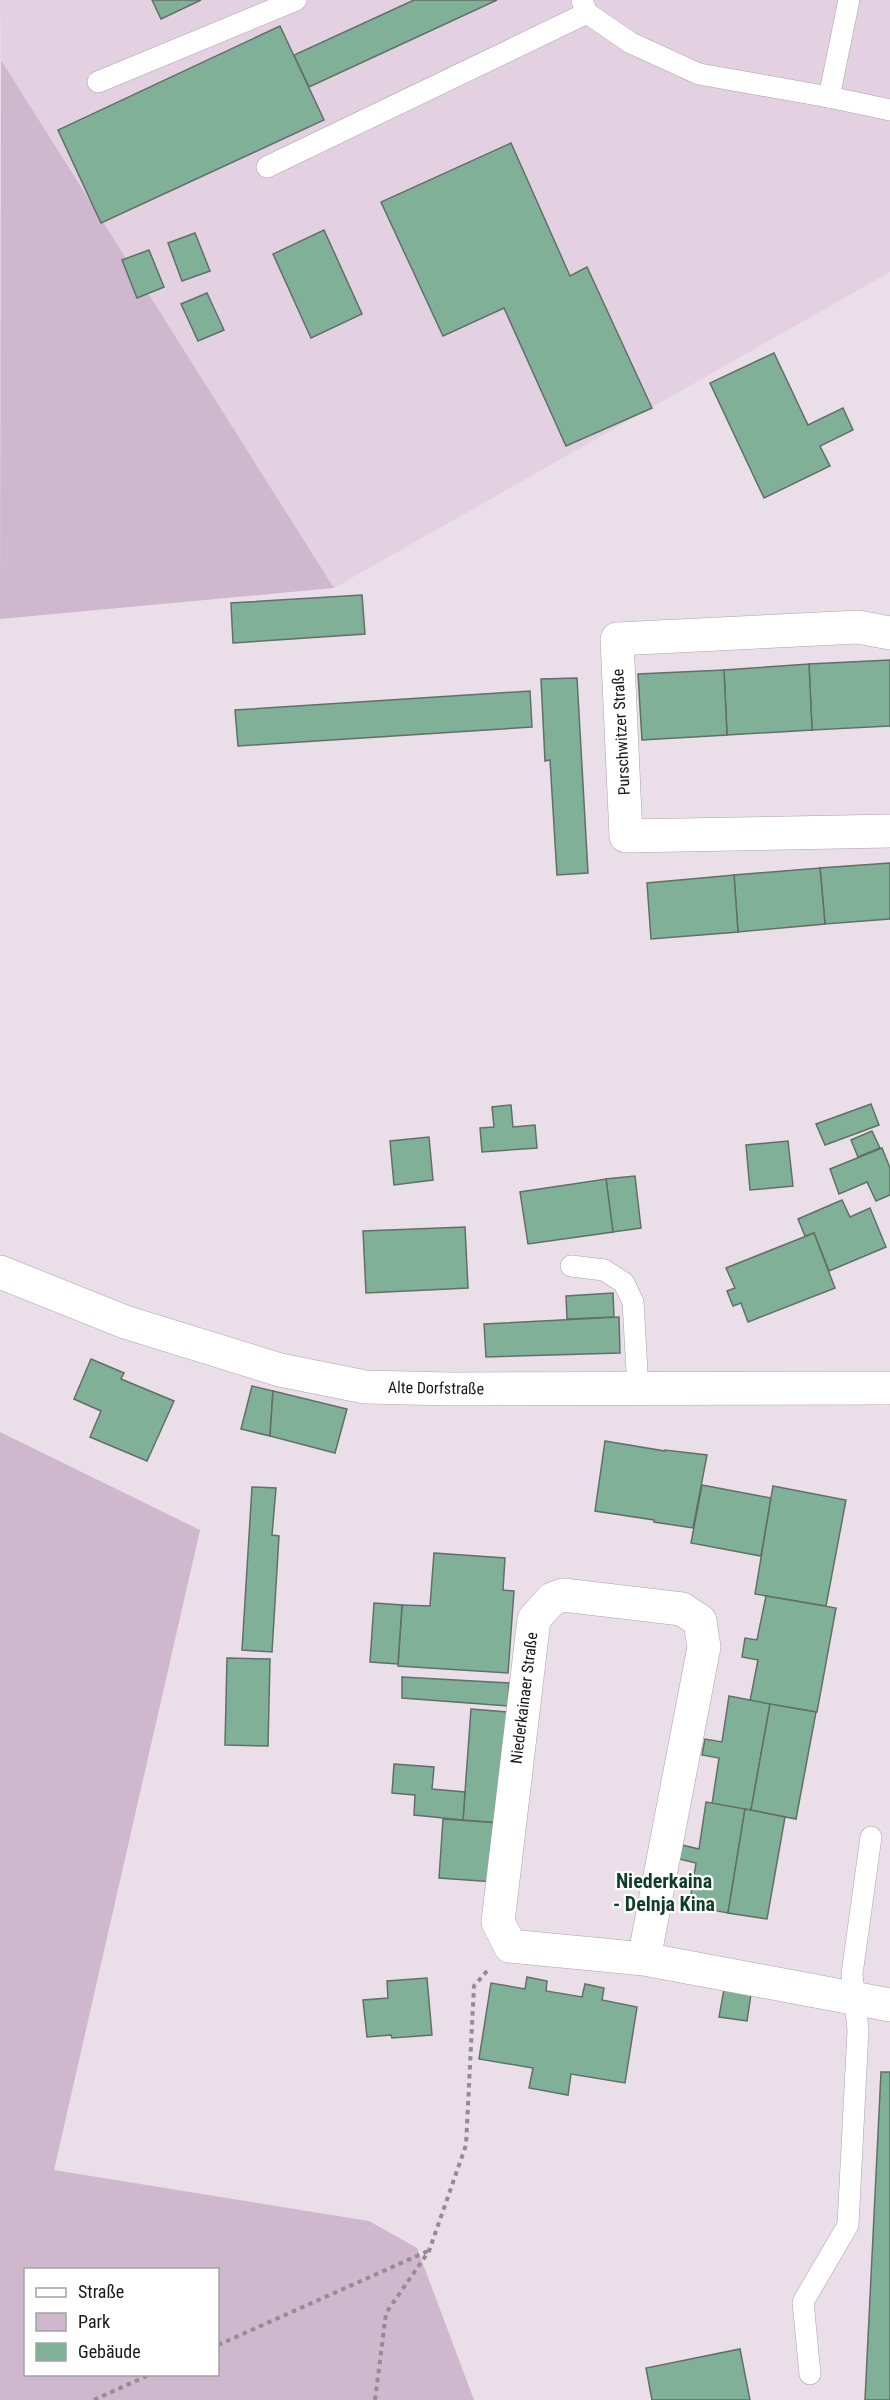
<svg xmlns="http://www.w3.org/2000/svg" width="890" height="2400" viewBox="0 0 890 2400" font-family="'Roboto Condensed',sans-serif">
<rect width="100%" height="100%" fill="#eadee9"/>
<!-- built -->
<path fill="#e3d1e2" d="M0,0h890v272l-556,316 -333,-528z"/>
<!-- green -->
<g fill="#cfb8cd" fill-rule="evenodd">
<path d="M1,60l333,528 -334,31z"/>
<path d="M0,1432l200,98 -146,640 315,51 48,27 57,152h-474zM26,2270h192v104h-192z"/>
</g>
<!-- building -->
<g fill="#80b198" stroke="#616f67" stroke-width="1.5">
<path d="M152,0h49l-40,19z"/>
<path d="M414,0h83l-188,87 -15,-32z"/>
<path d="M280,26l44,94 -223,103 -43,-93z"/>
<path d="M511,143l59,133 17,-9 65,141 -86,38 -62,-138 -61,28 -62,-134z"/>
<path d="M324,230l38,84 -51,24 -38,-84z"/>
<path d="M195,233l15,38 -28,10 -14,-38z"/>
<path d="M149,250l15,37 -27,11 -15,-38z"/>
<path d="M207,293l17,37 -26,11 -17,-37z"/>
<path d="M774,353l34,72 35,-17 10,22 -33,16 10,20 -66,32 -54,-115z"/>
<path d="M362,595l3,39 -132,9 -2,-40z"/>
<path d="M890,660v66l-78,4 -3,-66z"/>
<path d="M809,664l3,66 -85,5 -3,-65z"/>
<path d="M724,670l3,65 -85,5 -4,-66z"/>
<path d="M577,678l11,195 -31,2 -7,-115 -5,1 -4,-82z"/>
<path d="M530,691l2,36 -294,19 -3,-36z"/>
<path d="M890,863v56l-65,5 -5,-56z"/>
<path d="M820,868l5,56 -87,8 -4,-57z"/>
<path d="M734,875l4,57 -87,7 -4,-56z"/>
<path d="M871,1104l8,21 -54,20 -9,-21z"/>
<path d="M511,1105l2,22 22,-2 2,23 -55,4 -2,-24 14,-1 -2,-20z"/>
<path d="M872,1131l8,17 -22,9 -7,-17z"/>
<path d="M429,1137l4,43 -39,5 -4,-44z"/>
<path d="M788,1141l5,45 -43,4 -4,-45z"/>
<path d="M882,1148l8,20v27l-14,6 -9,-19 -28,12 -9,-25z"/>
<path d="M635,1176l6,52 -28,4 -7,-53z"/>
<path d="M606,1179l7,53 -85,12 -8,-52z"/>
<path d="M842,1200l8,17 20,-9 16,39 -57,24 -15,-38 -9,3 -7,-17z"/>
<path d="M465,1227l3,61 -102,5 -3,-62z"/>
<path d="M814,1233l21,55 -87,34 -7,-19 -8,3 -6,-15 8,-3 -9,-20z"/>
<path d="M613,1293l1,24 -47,2 -1,-23z"/>
<path d="M619,1317l1,36 -134,4 -2,-33z"/>
<path d="M91,1359l33,14 -3,6 53,22 -27,60 -57,-24 11,-26 -27,-12z"/>
<path d="M252,1386l21,5 -3,45 -29,-7z"/>
<path d="M273,1391l74,18 -12,44 -65,-17z"/>
<path d="M605,1441l60,10v-1l42,5 -14,73 -39,-6v-2l-59,-9z"/>
<path d="M702,1485l69,13 -10,58 -70,-13z"/>
<path d="M773,1486l73,14 -20,106 -71,-12z"/>
<path d="M252,1487l24,1 -4,47 7,1 -7,116 -30,-2z"/>
<path d="M434,1553l71,5 -2,32 11,1 -6,82 -110,-7 4,-61 28,1z"/>
<path d="M766,1596l70,12 -19,104 -67,-11 8,-41 -16,-3 3,-19 12,2z"/>
<path d="M374,1603l28,2 -4,59 -28,-2z"/>
<path d="M227,1658l43,1 -2,87 -43,-1z"/>
<path d="M402,1677l107,6 -1,23 -106,-8z"/>
<path d="M729,1696l41,8 -19,106 -39,-6 7,-46 -17,-3 3,-16 17,3z"/>
<path d="M770,1704l46,8 -20,107 -45,-9z"/>
<path d="M471,1709l36,3 -8,111 -36,-3z"/>
<path d="M394,1764l40,3 -2,22 33,3 -2,28 -49,-5 1,-20 -23,-2z"/>
<path d="M706,1802l39,7 -17,104 -39,-7 7,-43 -17,-4 3,-14 17,4z"/>
<path d="M745,1809l40,8 -18,102 -39,-6z"/>
<path d="M443,1819l56,4 -4,59 -56,-4z"/>
<path d="M527,1977l20,4 -1,10 36,6 3,-13 19,4 -2,12 35,7 -12,76 -54,-9 -3,21 -39,-7 4,-20 -54,-9 12,-76 34,6z"/>
<path d="M427,1978l5,57 -40,3 -1,-3 -24,2 -4,-37 25,-2 -1,-17z"/>
<path d="M724,1989l27,5 -4,27 -28,-4z"/>
<path d="M881,2072h9v328h-25z"/>
<path d="M740,2349l10,51h-98l-6,-32z"/>
</g>
<g fill="none" stroke-linecap="round" stroke-linejoin="round">
<!-- service casing -->
<g stroke="#ada1ac" stroke-width="22">
<g id="service">
<path d="M582,1l5,12 44,30 68,31 130,23 61,13"/>
<path d="M98,82l198,-82"/>
<path d="M829,97l20,-97"/>
<path d="M267,167l320,-154"/>
<path d="M571,1266l33,4 20,13 9,19 5,87"/>
<path d="M810,2374l-7,-72 45,-77 10,-195 -6,-56 19,-137"/>
</g>
</g>
<!-- minor casing -->
<g stroke="#ada1ac" stroke-width="34">
<g id="minor">
<path d="M890,633l-32,-6 -241,12 9,197 264,-5"/>
<path d="M644,1959l60,-312 -4,-26 -18,-12 -119,-14 -11,4 -18,20 -36,303 12,24 134,13 246,46"/>
</g>
</g>
<!-- tertiary casing -->
<g stroke="#ada1ac" stroke-width="34">
<path id="tertiary" d="M0,1272l125,50 155,48 85,17 85,2 440,-1"/>
</g>
<!-- path -->
<g stroke="#948b93" stroke-width="4" stroke-dasharray="4.5 4.5" stroke-linecap="butt">
<path d="M218,2345l210,-94"/>
<path d="M94,2400l57,-26"/>
<path d="M375,2400l11,-87 43,-62 37,-106 8,-159 13,-15"/>
</g>
<!-- service -->
<use href="#service" stroke="#fff" stroke-width="21"/>
<!-- minor -->
<use href="#minor" stroke="#fff" stroke-width="33"/>
<!-- tertiary -->
<use href="#tertiary" stroke="#fff" stroke-width="33"/>
</g>
<g text-anchor="middle" dominant-baseline="central" stroke-width="4.5" stroke-linejoin="round" paint-order="stroke">
<!-- street labels -->
<g font-size="16" fill="#1a1619" stroke="#fff">
<text transform="translate(621 732) rotate(-93)">Purschwitzer Straße</text>
<text transform="translate(436 1388) rotate(1)">Alte Dorfstraße</text>
<text transform="translate(524 1698) rotate(-83)">Niederkainaer Straße</text>
</g>
<!-- quarter labels -->
<g font-size="20" font-weight="bold" fill="#103d2a" stroke="#fff">
<text x="664" y="1881">Niederkaina<tspan x="664" dy="23">- Delnja Kina</tspan></text>
</g>
</g>
<!-- legend -->
<rect x="24" y="2268" width="195" height="108" fill="#ffffff" stroke="#a3a2a3" stroke-width="1.5"/>
<rect x="36" y="2288" width="30" height="9" fill="#ffffff" stroke="#a3a2a3" stroke-width="1.5"/>
<text x="78" y="2298" font-size="18" fill="#1a1619">Straße</text>
<rect x="36" y="2313" width="30" height="18" fill="#cfb8cd" stroke="#a3a2a3" stroke-width="1.5"/>
<text x="78" y="2328" font-size="18" fill="#1a1619">Park</text>
<rect x="36" y="2343" width="30" height="18" fill="#80b198" stroke="#a3a2a3" stroke-width="1.5"/>
<text x="78" y="2358" font-size="18" fill="#1a1619">Gebäude</text>
</svg>
